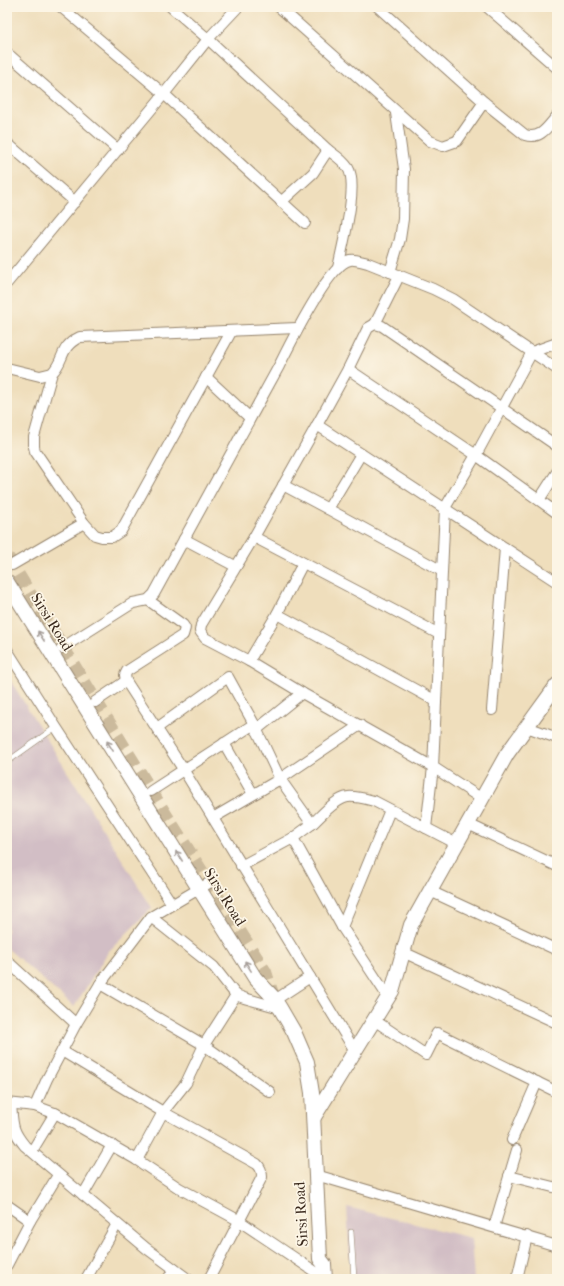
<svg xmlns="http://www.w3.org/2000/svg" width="564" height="1286" viewBox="0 0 564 1286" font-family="'IM FELL French Canon',serif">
<rect width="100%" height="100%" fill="#fcf5e5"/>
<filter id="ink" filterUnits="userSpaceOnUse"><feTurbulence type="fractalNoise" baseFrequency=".025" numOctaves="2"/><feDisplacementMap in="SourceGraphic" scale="8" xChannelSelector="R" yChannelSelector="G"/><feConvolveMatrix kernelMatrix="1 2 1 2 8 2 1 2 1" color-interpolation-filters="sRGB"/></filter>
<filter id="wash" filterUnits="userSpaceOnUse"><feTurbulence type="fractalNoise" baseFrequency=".012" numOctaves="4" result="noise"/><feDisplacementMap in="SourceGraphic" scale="16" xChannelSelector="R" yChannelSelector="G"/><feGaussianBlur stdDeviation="0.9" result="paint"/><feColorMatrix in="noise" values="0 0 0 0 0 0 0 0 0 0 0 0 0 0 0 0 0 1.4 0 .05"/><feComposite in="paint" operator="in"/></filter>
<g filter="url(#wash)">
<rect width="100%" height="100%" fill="#efdebc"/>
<!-- industrial -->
<g fill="#d2bec5">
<path d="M7,675l145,233 -44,44 -34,55 -67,-59z"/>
<path d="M347,1207l124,31 3,41h-123z"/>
</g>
</g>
<g filter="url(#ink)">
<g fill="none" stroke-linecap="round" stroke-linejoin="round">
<!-- secondary-tunnel -->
<path stroke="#cbba9c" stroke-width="14" stroke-dasharray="14 7" stroke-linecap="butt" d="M7,557l156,254 102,161 8,25"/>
<!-- lane casing -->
<g stroke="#95846d" stroke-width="6">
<g id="lane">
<path d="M7,762l49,-35"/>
<path d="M351,1232l3,47"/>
</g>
</g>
<!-- street casing -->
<g stroke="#95846d" stroke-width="12">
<g id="street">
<path d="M61,7l103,87 141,129"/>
<path d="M171,7l37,32 120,111c7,5 15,10 20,18 11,17 -6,79 -10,100"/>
<path d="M279,7l151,134 13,5 14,-5 27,-39"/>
<path d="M378,7l106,95 41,33c16,5 23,-9 32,-19"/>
<path d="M487,7l70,61"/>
<path d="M7,53l111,97"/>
<path d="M7,143l68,59"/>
<path d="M281,202l32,-29 15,-23"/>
<path d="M390,272l10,-33 3,-20 1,-50 -8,-56"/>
<path d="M7,283l157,-189 44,-55 30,-32"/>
<path d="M375,324l24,-48"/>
<path d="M7,368l33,8 12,-3c13,-13 7,-26 28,-36l217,-9"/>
<path d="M348,369l128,86 81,58"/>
<path d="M52,373l-18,64v10l1,4 49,72 11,12 7,2h10l9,-6 110,-199"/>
<path d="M206,377l44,41"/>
<path d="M317,425l31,-56 20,-41 7,-4 7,2 175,120"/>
<path d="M361,454l-33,55 114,62"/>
<path d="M283,485l45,24"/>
<path d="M539,500l18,-28"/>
<path d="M254,537l185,97"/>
<path d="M184,539l51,27"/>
<path d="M12,565l72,-42"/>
<path d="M277,614l159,87"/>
<path d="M62,648l71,-45 15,-3 6,-6 125,-228c10,-20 50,-102 71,-106 6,-1 12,2 18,3l65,26 20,10 104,70"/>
<path d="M7,650l49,77 116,177"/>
<path d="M249,661l28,-47 26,-51"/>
<path d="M126,681l-1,-6 2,-4 56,-36 2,-7 -2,-3 -35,-25"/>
<path d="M95,702l31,-21 57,88 172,282"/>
<path d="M492,710l13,-162"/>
<path d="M527,727l30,11"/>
<path d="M157,728l71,-51 26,47 26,55 32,45 -19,14 -52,28"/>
<path d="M256,730l46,-37"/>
<path d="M224,743l29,51"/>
<path d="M151,791l103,-67"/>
<path d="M482,799l-49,-32 -131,-74 -53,-32 -44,-23 -5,-7 1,-6 53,-88 63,-112 240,157"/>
<path d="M213,818l67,-39 80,-54"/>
<path d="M312,824c9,-8 24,-26 36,-27 8,-1 18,2 26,4l83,43"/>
<path d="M468,824l89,42"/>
<path d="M426,828l7,-61 12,-259 31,-53 56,-103 25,-9"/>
<path d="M293,838l49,89 46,70"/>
<path d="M430,891l127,59"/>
<path d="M151,917l63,50 22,28 8,3 36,10"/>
<path d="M342,927l48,-117"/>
<path d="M403,952l154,71"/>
<path d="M7,961l69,63"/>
<path d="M100,984l104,61 66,47"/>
<path d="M275,1000l35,-23"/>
<path d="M374,1020l52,35 11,-22 120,59"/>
<path d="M62,1051l101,61 94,52c4,4 5,7 5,13l-53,102"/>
<path d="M7,1103l28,3 22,8 80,46 42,28 59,32 79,53"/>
<path d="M11,1104c2,20 0,25 14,42l121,102 42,31"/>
<path d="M35,1106l12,-27 29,-55 24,-40 51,-67 58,-34"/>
<path d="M512,1140l25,-58"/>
<path d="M32,1151l23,-38"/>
<path d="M137,1160l26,-48 23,-29 18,-38 32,-50"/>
<path d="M316,1175l241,71"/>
<path d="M509,1176l48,12"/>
<path d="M83,1195l29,-50"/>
<path d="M7,1205l23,16"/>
<path d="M494,1227l23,-77"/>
<path d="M7,1265l23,-44 28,-46"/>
<path d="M86,1279l31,-55"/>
<path d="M168,1279l6,-10"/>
<path d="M517,1279l10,-43"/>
</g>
</g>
<!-- secondary casing -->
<g stroke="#95846d" stroke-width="16">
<g id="secondary">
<path d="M7,582l248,396 18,19 7,11 14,24 13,30 5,31 8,166 4,5 1,15"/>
<path d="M314,1117l78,-126 19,-66 96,-171 50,-69"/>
</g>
</g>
<!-- lane -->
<use href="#lane" stroke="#fff" stroke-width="5"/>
<!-- street -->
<use href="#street" stroke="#fff" stroke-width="10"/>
<!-- secondary -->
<use href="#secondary" stroke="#fff" stroke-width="14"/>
</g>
<!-- one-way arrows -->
<defs><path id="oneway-shaft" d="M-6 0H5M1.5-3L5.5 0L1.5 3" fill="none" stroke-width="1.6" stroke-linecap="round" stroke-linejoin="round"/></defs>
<g stroke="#a79f9a">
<use href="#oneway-shaft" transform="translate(41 636) rotate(-122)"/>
<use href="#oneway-shaft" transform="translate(110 746) rotate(-122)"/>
<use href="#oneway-shaft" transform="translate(179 856) rotate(-123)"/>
<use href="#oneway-shaft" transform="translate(248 966) rotate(-122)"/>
</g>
</g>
<g text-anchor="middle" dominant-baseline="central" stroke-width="3.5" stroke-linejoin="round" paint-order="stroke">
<!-- street labels -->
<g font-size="15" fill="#3b2a1e" stroke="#fcf5e5">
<text transform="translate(52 622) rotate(58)">Sirsi Road</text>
<text transform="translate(225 897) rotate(58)">Sirsi Road</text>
<text transform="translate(301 1214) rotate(-93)">Sirsi Road</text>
</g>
</g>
<!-- margin -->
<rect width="564" height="1286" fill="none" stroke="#fcf5e5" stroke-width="24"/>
</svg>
